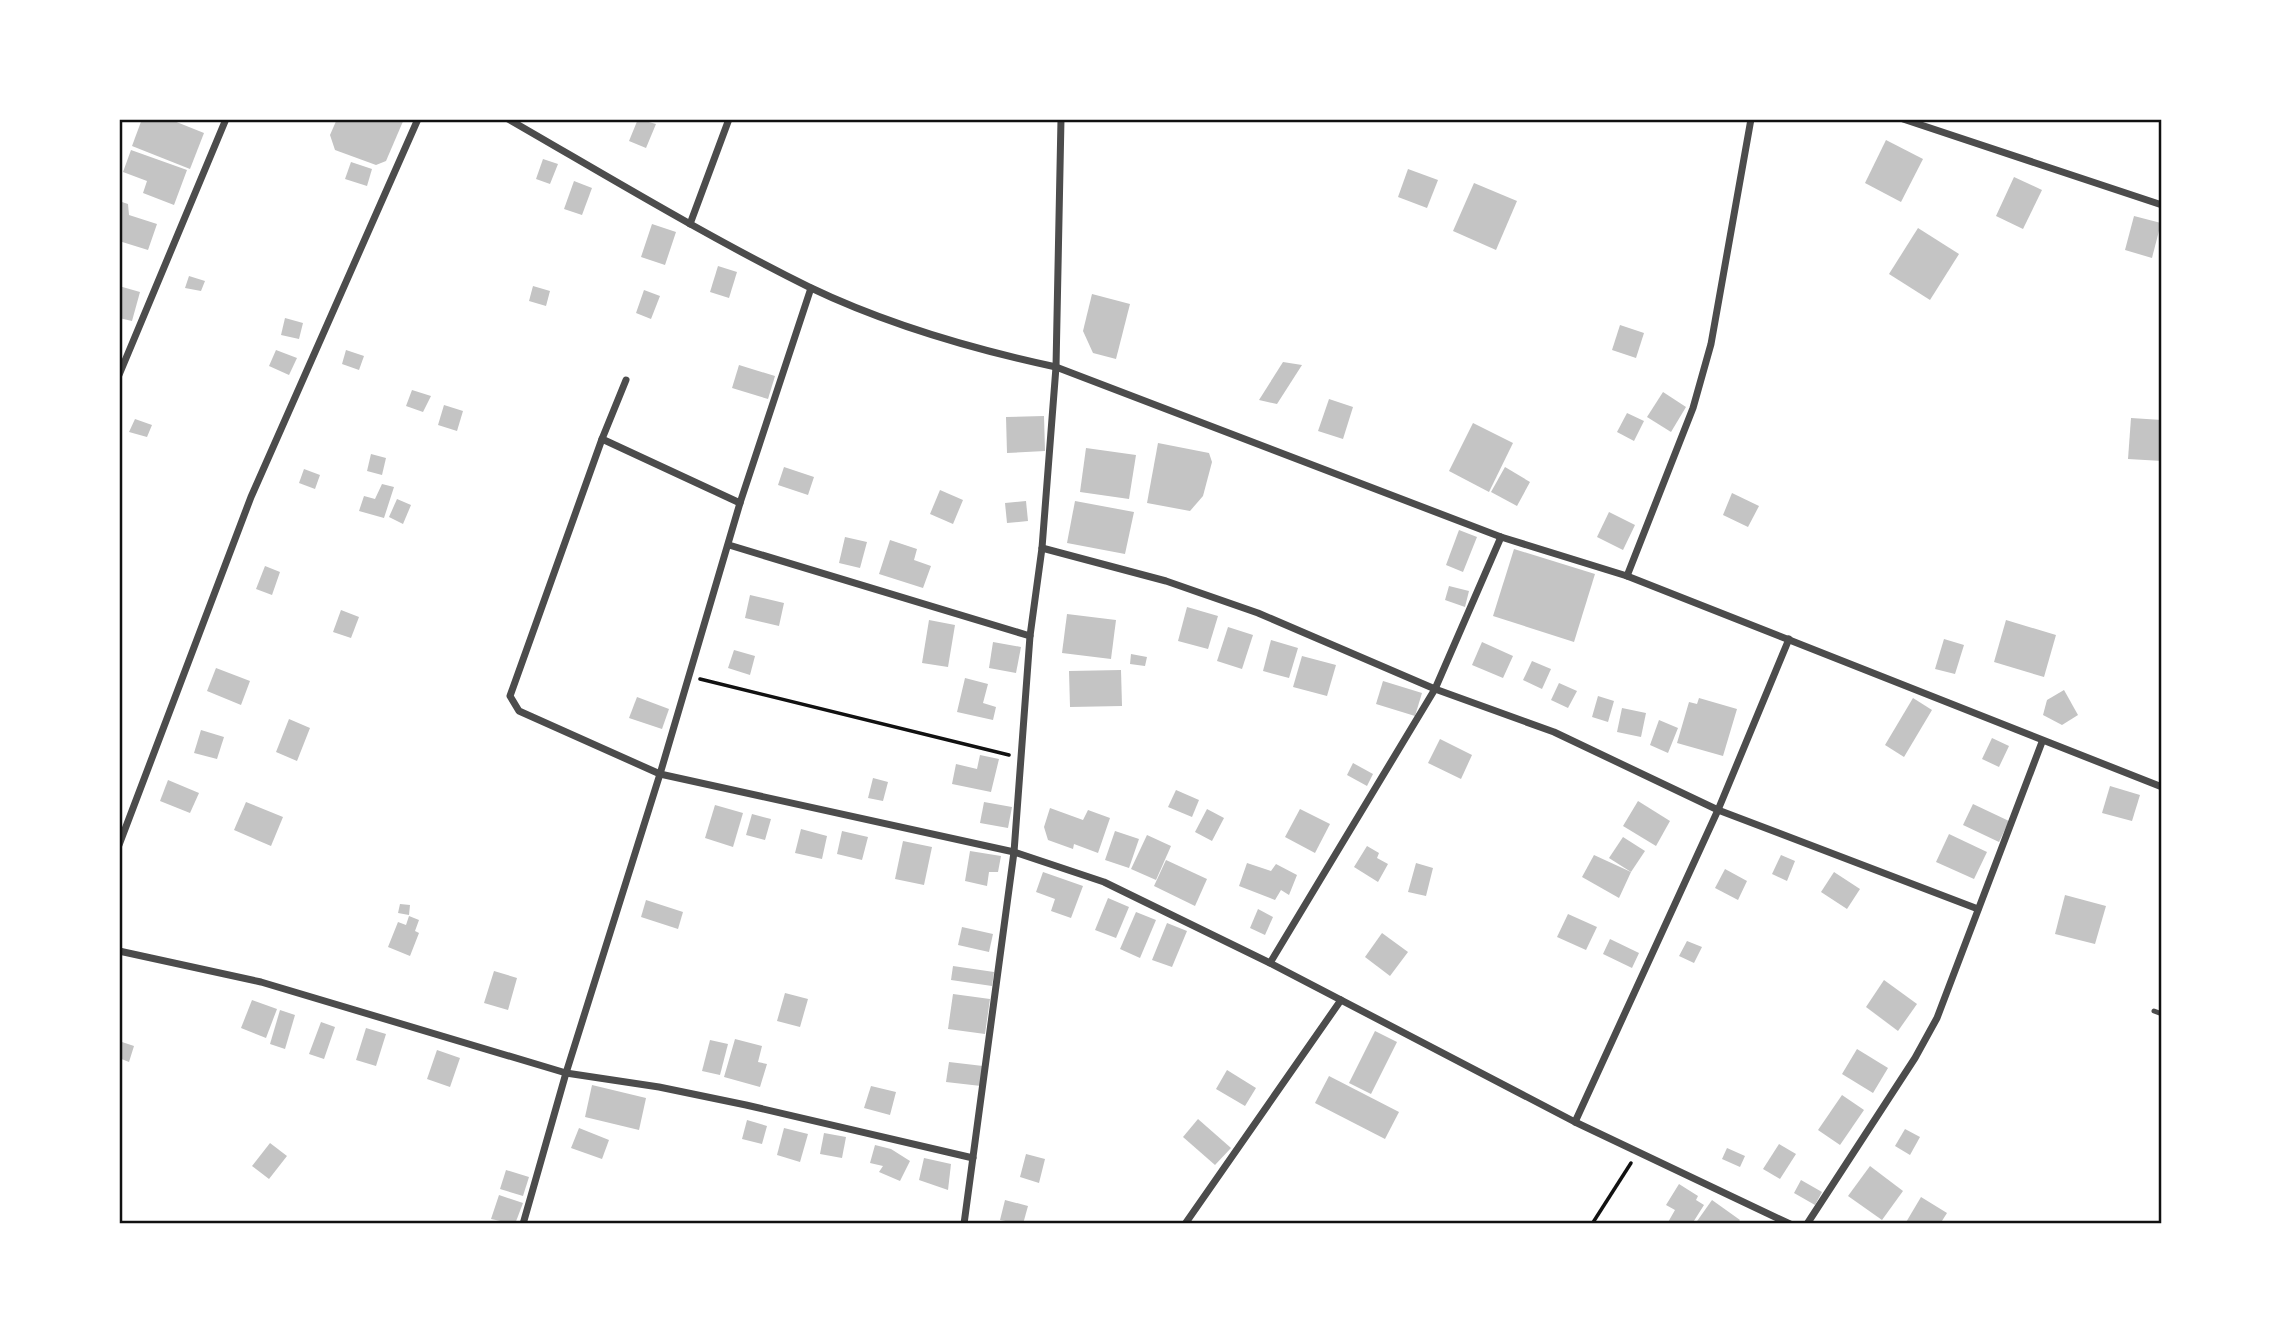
<svg xmlns="http://www.w3.org/2000/svg" width="2281" height="1343" viewBox="0 0 2281 1343" font-family="'Zilla Slab',serif">
<rect width="100%" height="100%" fill="#fff"/>
<!-- building -->
<g fill="#c4c4c4">
<path d="M142,119h27l35,14 -14,36 -58,-23z"/>
<path d="M337,119h67l-18,42 -10,4 -41,-15 -5,-15z"/>
<path d="M638,119l18,5 -10,24 -17,-7z"/>
<path d="M1886,140l37,19 -22,43 -36,-19z"/>
<path d="M131,150l56,20 -13,35 -31,-12 4,-12 -24,-9z"/>
<path d="M543,159l15,5 -8,20 -14,-5z"/>
<path d="M351,162l21,7 -5,17 -22,-7z"/>
<path d="M1408,169l30,11 -11,28 -29,-11z"/>
<path d="M2014,177l28,13 -19,39 -27,-13z"/>
<path d="M574,181l18,7 -10,27 -18,-6z"/>
<path d="M1474,183l43,18 -21,49 -43,-19z"/>
<path d="M119,201l9,3 1,11 28,9 -9,26 -29,-9z"/>
<path d="M2134,216l27,7 -9,35 -27,-8z"/>
<path d="M652,224l24,8 -11,33 -24,-8z"/>
<path d="M1918,228l41,26 -29,46 -41,-26z"/>
<path d="M718,266l19,6 -8,26 -19,-6z"/>
<path d="M189,276l16,5 -4,10 -16,-3z"/>
<path d="M119,286l21,6 -8,29 -13,-3z"/>
<path d="M533,286l17,5 -4,15 -17,-5z"/>
<path d="M644,290l16,6 -9,23 -15,-6z"/>
<path d="M1092,294l38,10 -14,55 -23,-6 -10,-22z"/>
<path d="M285,318l18,5 -4,16 -18,-4z"/>
<path d="M1620,325l24,8 -8,25 -24,-8z"/>
<path d="M276,350l21,8 -8,17 -20,-9z"/>
<path d="M346,350l18,6 -5,14 -17,-6z"/>
<path d="M1283,362l19,3 -25,39 -18,-4z"/>
<path d="M739,365l36,11 -7,23 -36,-11z"/>
<path d="M412,390l19,6 -8,16 -17,-6z"/>
<path d="M1663,392l23,15 -15,25 -24,-15z"/>
<path d="M1329,399l24,8 -10,32 -25,-8z"/>
<path d="M444,405l19,6 -6,20 -19,-6z"/>
<path d="M1627,413l17,8 -10,20 -17,-9z"/>
<path d="M1044,416l1,35 -38,2 -1,-36z"/>
<path d="M2131,418l31,2v41l-34,-2z"/>
<path d="M135,419l17,6 -5,12 -18,-5z"/>
<path d="M1473,423l40,20 -24,49 -40,-21z"/>
<path d="M1158,443l51,10 3,9 -9,34 -13,15 -43,-8z"/>
<path d="M1086,448l50,7 -7,44 -49,-7z"/>
<path d="M371,454l15,4 -4,17 -15,-4z"/>
<path d="M784,467l30,10 -6,18 -30,-10z"/>
<path d="M1505,467l25,15 -13,24 -26,-14z"/>
<path d="M304,469l16,6 -5,14 -16,-6z"/>
<path d="M382,484l12,3 -10,31 -25,-7 5,-15 11,3z"/>
<path d="M940,490l23,10 -10,24 -23,-10z"/>
<path d="M1732,493l27,13 -11,21 -25,-12z"/>
<path d="M397,499l14,6 -8,19 -14,-7z"/>
<path d="M1026,501l2,20 -21,2 -2,-20z"/>
<path d="M1075,501l59,11 -9,42 -58,-11z"/>
<path d="M1609,512l26,13 -12,25 -26,-13z"/>
<path d="M1459,530l18,7 -14,35 -17,-7z"/>
<path d="M845,537l22,5 -7,26 -21,-5z"/>
<path d="M890,540l27,9 -3,11 17,6 -8,22 -44,-14z"/>
<path d="M1514,549l81,25 -21,68 -81,-26z"/>
<path d="M265,566l15,6 -8,23 -16,-6z"/>
<path d="M1449,586l20,5 -4,16 -20,-7z"/>
<path d="M750,595l34,8 -5,23 -34,-8z"/>
<path d="M1187,607l31,9 -10,33 -30,-8z"/>
<path d="M341,610l18,7 -8,21 -18,-6z"/>
<path d="M1067,614l49,6 -5,39 -49,-6z"/>
<path d="M929,620l26,5 -7,42 -26,-4z"/>
<path d="M2006,620l50,15 -12,42 -50,-15z"/>
<path d="M1228,627l25,8 -11,34 -25,-8z"/>
<path d="M1944,639l20,6 -9,29 -20,-5z"/>
<path d="M1271,640l27,8 -9,30 -26,-7z"/>
<path d="M993,642l28,5 -5,26 -27,-5z"/>
<path d="M1482,642l31,14 -10,22 -31,-13z"/>
<path d="M734,650l21,6 -5,19 -22,-7z"/>
<path d="M1131,654l16,3 -2,9 -15,-2z"/>
<path d="M1302,656l34,9 -9,31 -34,-9z"/>
<path d="M1532,661l19,8 -9,20 -19,-9z"/>
<path d="M216,668l34,13 -9,24 -34,-14z"/>
<path d="M1121,670l1,36 -52,1 -1,-36z"/>
<path d="M965,678l23,6 -5,19 13,4 -3,13 -36,-8z"/>
<path d="M1383,681l39,12 -7,23 -39,-12z"/>
<path d="M1559,683l18,8 -9,17 -17,-8z"/>
<path d="M2064,690l14,25 -16,10 -19,-10 4,-15z"/>
<path d="M1598,696l16,5 -6,21 -16,-5z"/>
<path d="M637,697l32,12 -7,20 -33,-11z"/>
<path d="M1699,698l38,11 -14,47 -46,-13 12,-41 8,2z"/>
<path d="M1913,698l19,12 -28,47 -19,-12z"/>
<path d="M1622,708l24,5 -5,24 -24,-5z"/>
<path d="M289,719l21,9 -13,33 -21,-9z"/>
<path d="M1659,720l19,8 -10,25 -18,-8z"/>
<path d="M201,730l23,7 -7,22 -23,-6z"/>
<path d="M1992,738l17,8 -10,21 -17,-8z"/>
<path d="M1440,739l32,16 -11,24 -33,-16z"/>
<path d="M980,755l19,4 -8,33 -39,-8 4,-20 21,5z"/>
<path d="M1353,763l20,11 -6,12 -20,-11z"/>
<path d="M873,778l15,4 -5,19 -15,-3z"/>
<path d="M168,780l31,13 -9,20 -30,-12z"/>
<path d="M2110,786l30,9 -8,26 -30,-8z"/>
<path d="M1176,790l23,10 -7,17 -24,-10z"/>
<path d="M1638,801l32,20 -14,25 -33,-20z"/>
<path d="M246,802l37,15 -12,29 -37,-16z"/>
<path d="M984,802l28,5 -4,21 -28,-5z"/>
<path d="M1973,804l36,17 -10,21 -36,-17z"/>
<path d="M715,805l28,8 -10,34 -28,-9z"/>
<path d="M1050,808l33,12 5,-10 22,8 -12,35 -24,-9 -1,5 -25,-9 -4,-13z"/>
<path d="M1207,809l17,9 -12,23 -17,-9z"/>
<path d="M1300,809l30,15 -15,29 -30,-16z"/>
<path d="M752,814l19,5 -6,21 -19,-5z"/>
<path d="M801,829l26,7 -5,23 -27,-6z"/>
<path d="M842,831l26,6 -6,23 -25,-6z"/>
<path d="M1115,831l24,8 -10,29 -24,-8z"/>
<path d="M1949,834l38,18 -13,27 -38,-17z"/>
<path d="M1147,835l24,11 -15,34 -25,-11z"/>
<path d="M1623,837l22,14 -14,21 -22,-14z"/>
<path d="M903,841l29,6 -8,38 -29,-6z"/>
<path d="M1367,846l12,7 -2,5 11,6 -10,18 -24,-15z"/>
<path d="M970,851l31,5 -3,16h-9l-2,14 -22,-5z"/>
<path d="M1594,855l37,17 -12,26 -37,-21z"/>
<path d="M1781,855l14,6 -8,20 -15,-7z"/>
<path d="M1166,860l41,19 -12,27 -41,-20z"/>
<path d="M1247,863l24,8 5,-7 21,11 -8,20 -8,-5 -6,10 -36,-14z"/>
<path d="M1416,863l17,5 -7,28 -18,-4z"/>
<path d="M1725,869l22,12 -9,19 -23,-12z"/>
<path d="M1043,872l40,14 -12,32 -20,-7 4,-12 -19,-7z"/>
<path d="M1834,872l26,17 -13,20 -26,-17z"/>
<path d="M2065,895l41,11 -11,38 -40,-10z"/>
<path d="M1108,898l21,9 -13,31 -21,-8z"/>
<path d="M646,900l37,12 -5,17 -37,-12z"/>
<path d="M400,904l10,1 -1,10 -11,-2z"/>
<path d="M1258,909l15,8 -8,18 -15,-7z"/>
<path d="M1136,912l20,8 -16,38 -20,-9z"/>
<path d="M1568,914l29,13 -11,23 -29,-13z"/>
<path d="M409,916l10,4 -4,11 4,2 -9,23 -22,-9 10,-25 8,3z"/>
<path d="M1167,923l20,8 -15,36 -20,-7z"/>
<path d="M962,927l31,7 -4,18 -31,-7z"/>
<path d="M1382,933l26,19 -18,24 -25,-19z"/>
<path d="M1610,939l29,14 -7,15 -29,-14z"/>
<path d="M1687,941l15,6 -8,16 -15,-7z"/>
<path d="M953,966l41,6 -2,14 -41,-6z"/>
<path d="M494,971l23,7 -9,32 -24,-7z"/>
<path d="M1884,980l33,24 -19,27 -32,-24z"/>
<path d="M785,993l23,6 -8,28 -23,-6z"/>
<path d="M953,994l37,5 -5,35 -37,-5z"/>
<path d="M252,1000l25,9 -11,29 -25,-10z"/>
<path d="M280,1010l15,5 -10,34 -15,-5z"/>
<path d="M321,1022l14,5 -11,32 -15,-5z"/>
<path d="M366,1028l20,6 -10,32 -20,-6z"/>
<path d="M1375,1031l22,11 -26,52 -22,-11z"/>
<path d="M735,1039l27,7 -4,16 9,2 -7,23 -36,-10z"/>
<path d="M710,1040l18,4 -8,31 -18,-4z"/>
<path d="M119,1041l15,5 -5,16 -10,-4z"/>
<path d="M1857,1049l31,19 -15,25 -31,-19z"/>
<path d="M437,1050l23,8 -10,29 -23,-8z"/>
<path d="M949,1062l34,4 -2,20 -35,-4z"/>
<path d="M1227,1070l29,18 -11,18 -29,-17z"/>
<path d="M1329,1076l70,36 -14,27 -70,-36z"/>
<path d="M592,1085l54,13 -7,32 -54,-13z"/>
<path d="M871,1086l25,6 -6,23 -26,-7z"/>
<path d="M1842,1095l22,15 -24,35 -22,-15z"/>
<path d="M1198,1119l33,29 -16,17 -32,-28z"/>
<path d="M747,1120l20,6 -5,18 -20,-5z"/>
<path d="M579,1128l30,12 -7,19 -31,-11z"/>
<path d="M784,1128l24,6 -8,28 -23,-7z"/>
<path d="M1905,1129l15,8 -10,18 -15,-9z"/>
<path d="M824,1133l22,4 -4,21 -22,-4z"/>
<path d="M270,1143l17,13 -18,23 -17,-13z"/>
<path d="M1779,1144l17,10 -16,25 -17,-10z"/>
<path d="M875,1145l16,4 19,12 -10,20 -21,-9 4,-6 -13,-3z"/>
<path d="M1727,1148l18,8 -5,11 -18,-8z"/>
<path d="M1026,1154l19,5 -6,24 -19,-6z"/>
<path d="M924,1158l27,6 -3,26 -29,-10z"/>
<path d="M1870,1166l33,25 -21,29 -34,-24z"/>
<path d="M506,1170l23,7 -6,19 -23,-7z"/>
<path d="M1801,1180l21,12 -7,13 -21,-12z"/>
<path d="M1679,1184l19,12 -2,4 8,5 -12,19h-25l8,-14 -9,-5z"/>
<path d="M499,1195l24,8 -8,21 -24,-5z"/>
<path d="M1921,1197l26,16 -7,11h-35z"/>
<path d="M1005,1200l23,6 -5,18 -23,-4z"/>
<path d="M1712,1200l28,20 -3,4h-42z"/>
</g>
<g fill="none" stroke-linecap="round" stroke-linejoin="round">
<!-- path -->
<g stroke="#111" stroke-width="3.5">
<path d="M700,679l309,76"/>
<path d="M1592,1224l39,-61"/>
</g>
<!-- service -->
<path stroke="#4c4c4c" stroke-width="5" d="M2154,1011l8,3"/>
<!-- minor -->
<g stroke="#4c4c4c" stroke-width="7">
<path d="M508,119c99,57 198,117 301,168 77,37 163,62 247,80l445,170 126,39 535,211"/>
<path d="M1903,119l259,86"/>
<path d="M690,224l39,-105"/>
<path d="M119,375l107,-256"/>
<path d="M626,380l-24,59 138,64"/>
<path d="M602,439l-92,257 9,15 141,63 354,78 90,30 166,81 305,159 215,102"/>
<path d="M729,545l301,91"/>
<path d="M1042,548l124,33 92,32 177,76 119,43 164,78 260,99"/>
<path d="M1627,576l66,-168 18,-64 40,-225"/>
<path d="M119,845l132,-348 167,-378"/>
<path d="M119,951l142,31 305,91 93,14 87,18 227,53"/>
<path d="M1270,963l165,-274 66,-152"/>
<path d="M1575,1122l143,-312 71,-171"/>
<path d="M523,1224l43,-151 94,-299 80,-271 71,-215"/>
<path d="M964,1224l50,-372 16,-216 12,-88 14,-181 5,-248"/>
<path d="M1185,1224l156,-224"/>
<path d="M1807,1224l108,-166 22,-40 105,-276"/>
</g>
</g>
<!-- border -->
<rect width="2281" height="1343" fill="none" stroke="#ffffff" stroke-width="242"/>
<rect x="121" y="121" width="2039" height="1101" fill="none" stroke="#111" stroke-width="2.5"/>
</svg>
